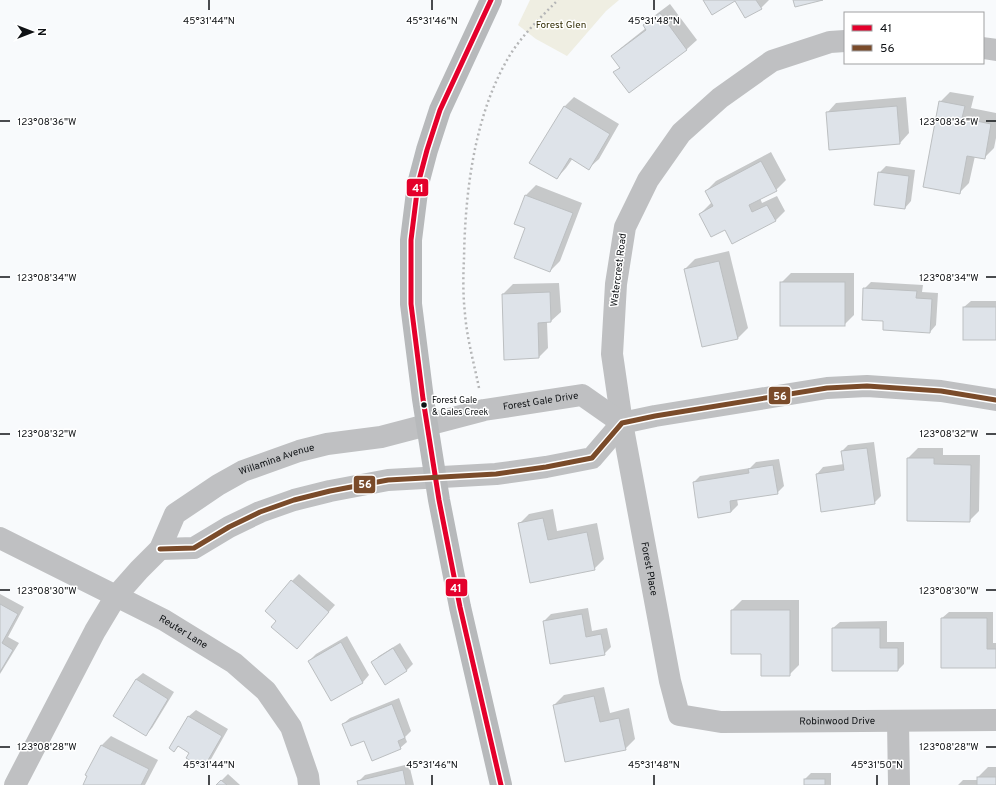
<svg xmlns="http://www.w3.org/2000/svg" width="996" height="785" viewBox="0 0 996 785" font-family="Overpass,sans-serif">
<rect width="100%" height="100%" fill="#f8fafc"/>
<!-- green -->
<path fill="#efeee2" d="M530,0h89l-13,11 -39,45 -31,-17 -18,-14z"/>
<!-- shadow -->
<g fill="#0003">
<path d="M736,0h33l-8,8z"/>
<path d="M670,4l27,36 -10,9 -58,43 -14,-19 5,-6 -8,-11 10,-9 24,-19 -2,-3 10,-9z"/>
<path d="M950,92l24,4 -3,12 25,5v25l-2,10 -10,10 -9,-2 -6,27 -10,10 -19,-91z"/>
<path d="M574,97l45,27 -20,35 -10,9 -16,-10 -7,10 -9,10 7,-71z"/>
<path d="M906,97l3,36 -9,10 -73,-30 9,-10z"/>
<path d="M771,152l15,28 -10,10 -16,8 2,5 15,-7 8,15 -10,10 -50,8 -25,-15 12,-12 -6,-11 10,-10z"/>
<path d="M886,166l29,4 -4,31 -6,7 -26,-35z"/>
<path d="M536,185l46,18 -22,58 -10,10 -23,-43 -12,-5 11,-28z"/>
<path d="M729,251l19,77 -10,10 -35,8 -18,-77 10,-10z"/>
<path d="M791,273h63v42l-10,10 -63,-42z"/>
<path d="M871,282l52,3 -1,7 16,1 -2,32 -6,7 -46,-12 -20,-31z"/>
<path d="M559,283l2,29 -10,9 -4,1 1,26 -10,10 -35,-64 10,-10z"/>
<path d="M971,301h25v38l-32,-32z"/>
<path d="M874,442l7,54 -7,7 -57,-29 6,-7 21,-3 -2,-13 6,-6z"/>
<path d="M918,448h25v7h37l-1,56 -10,10 -61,-63z"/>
<path d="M779,459l5,27 -7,7 -40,6 1,6 -7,7 -32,4 -5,-34 6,-6 50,-8 6,-6z"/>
<path d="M553,509l4,22 40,-8 7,36 -10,10 -75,-45 10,-10z"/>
<path d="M299,574l36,31 -38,43 -19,-27 14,-40z"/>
<path d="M0,594l24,13 -16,30 11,6 -19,31z"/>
<path d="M742,600h57v65l-10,10 -27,-22 -30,-43z"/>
<path d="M588,608l4,23 15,-3 4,19 -7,7 -60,-33 7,-7z"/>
<path d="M949,612h44v31h3v24l-54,-49z"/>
<path d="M887,621v21h17v22l-6,6 -65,-42 7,-6z"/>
<path d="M347,636l22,39 -6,7 -32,18 -22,-39 7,-7z"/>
<path d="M400,643l13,21 -6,6 -22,13 -12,-21 6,-6z"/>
<path d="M143,673l31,19 -22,36 -6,6 -10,-55z"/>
<path d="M604,687l6,26 19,-5 6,31 -10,10 -71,-44 10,-10z"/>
<path d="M399,698l12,33 -6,6 2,5 -7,6 -35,-8 -22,-16 7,-6z"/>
<path d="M196,710l32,19 -18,32 -7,6 -12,-14 -12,-7 -5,4 -4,-2 19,-32z"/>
<path d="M111,736l47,24 -13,25h-61l17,-39z"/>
<path d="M409,764l5,21h-55l-1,-3 7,-7z"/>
<path d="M988,767h8v18h-38l5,-5h15v-3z"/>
<path d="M811,773h20v12h-26v-6z"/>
<path d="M228,774l12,11h-23z"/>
</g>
<!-- building -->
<g fill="#dee3e9" stroke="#bcbfc1">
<path d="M703,0h53l6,9 -17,9 -10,-17 -23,14z"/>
<path d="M793,0h30l-28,7z"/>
<path d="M660,13l27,37 -58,43 -16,-21 7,-4 -9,-12 35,-26 -3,-5z"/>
<path d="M939,101l26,5 -3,12 29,6 -6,35 -18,-3 -7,38 -37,-7z"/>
<path d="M564,106l46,28 -21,36 -19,-12 -13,21 -28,-16z"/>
<path d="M897,106l3,38 -71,6 -3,-38z"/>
<path d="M761,161l16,30 -28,14 3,7 15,-7 9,16 -44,23 -7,-14 -14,7 -12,-23 14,-8 -8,-15z"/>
<path d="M878,172l31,4 -4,33 -31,-4z"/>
<path d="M525,195l48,18 -23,59 -36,-14 11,-30 -11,-4z"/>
<path d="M719,261l19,78 -36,8 -18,-78z"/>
<rect x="780" y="282" width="65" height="44"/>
<path d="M863,288l54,3 -1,7 16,1 -2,34 -47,-3v-9l-21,-1z"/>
<path d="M550,292l1,30 -13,1 1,35 -35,2 -2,-66z"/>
<rect x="963" y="307" width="33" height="33"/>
<path d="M867,448l8,56 -54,8 -5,-38 28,-4 -3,-19z"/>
<path d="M907,458h27v6l37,1 -1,57 -63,-1z"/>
<path d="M773,465l5,29 -48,7 1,11 -33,6 -5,-36 56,-9 -1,-4z"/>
<path d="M543,518l5,22 39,-8 8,38 -65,13 -12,-60z"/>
<path d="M291,580l38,32 -32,37 -26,-22 5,-6 -11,-10z"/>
<path d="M0,604l18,10 -16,29 11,7 -13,22z"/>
<path d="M731,610h59v66h-29v-22h-30z"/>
<path d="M582,614l4,23 15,-3 4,21 -55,9 -7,-43z"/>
<path d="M941,618h46v31h9v19h-55z"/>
<path d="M832,628h48v20h18v23h-66z"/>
<path d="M341,642l22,41 -32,18 -23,-40z"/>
<path d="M393,648l14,23 -22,14 -14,-23z"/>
<path d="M136,679l32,20 -22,37 -33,-20z"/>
<path d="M594,696l6,26 19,-4 7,32 -61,12 -12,-57z"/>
<path d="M392,704l13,34 -7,3 3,8 -29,12 -8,-20 -13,5 -9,-22z"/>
<path d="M188,716l34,20 -19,33 -17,-11 3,-5 -11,-7 -4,6 -5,-4z"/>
<path d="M101,745l48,24 -8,16h-58l4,-9 -2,-1z"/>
<path d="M403,770l3,15h-48l-1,-4z"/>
<rect x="977" y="777" width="19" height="8"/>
<rect x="804" y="779" width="21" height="6"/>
<path d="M221,780l6,5h-11z"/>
</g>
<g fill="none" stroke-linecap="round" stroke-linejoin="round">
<!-- path -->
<path stroke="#b5b6b7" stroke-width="2.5" stroke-dasharray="2 3" stroke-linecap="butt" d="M479,388c-5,-25 -12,-49 -14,-74 -2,-18 -2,-37 -1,-55 1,-66 10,-141 43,-199 13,-23 33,-42 51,-60"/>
<!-- minor -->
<g stroke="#bfc0c2" stroke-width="22">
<path id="s1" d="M845,41l-15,1 -58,19 -52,37 -39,35 -33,47 -23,47 -9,57 -4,70 10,69 48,258 9,34 42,7 275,-2"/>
<path d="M983,48l13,2"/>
<path id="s2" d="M0,538l164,82 70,43 32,28 25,36 17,49 1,9"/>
<path d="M160,549l34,-1 35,-21 31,-15 34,-12 36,-9 58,-11 108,-6 50,-7 46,-9 30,-35 33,-7 172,-28 40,-2 74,5 55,9"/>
<path d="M898,721l1,64"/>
<path id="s3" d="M15,785l80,-154 21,-35 23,-26 21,-21 15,-35 43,-29 25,-14 56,-20 28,-7 54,-7 103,-27 98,-15 40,28"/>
</g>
<!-- major -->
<path stroke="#b7b9bb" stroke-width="22" d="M491,0l-51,110 -13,40 -9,34 -7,56v64l12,95 16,101 21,107 41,178"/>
<!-- bus-1 casing -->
<g stroke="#fff" stroke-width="8">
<path id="bus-1" d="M491,0l-51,110 -13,40 -9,34 -7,56v64l12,95 16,101 21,107 41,178"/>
</g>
<!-- bus-2 casing -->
<g stroke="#fff" stroke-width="8">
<path id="bus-2" d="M160,549l34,-1 35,-21 31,-15 34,-12 36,-9 58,-11 108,-6 50,-7 46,-9 30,-35 33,-7 172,-28 40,-2 74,5 55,9"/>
</g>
<!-- bus-1 -->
<use href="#bus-1" stroke="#e4002b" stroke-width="5"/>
<!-- bus-2 -->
<use href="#bus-2" stroke="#7a4b2a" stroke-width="5"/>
</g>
<!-- ticks -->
<path fill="none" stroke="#0f1215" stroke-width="1.5" d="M209,0v10M432,0v10M654,0v10M0,121h10M986,121h10M0,277h10M986,277h10M0,434h10M986,434h10M0,590h10M986,590h10M0,747h10M986,747h10M209,775v10M432,775v10M654,775v10M877,775v10"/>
<!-- markers -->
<circle fill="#0f1215" stroke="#fff" stroke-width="1.5" cx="424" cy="405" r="3.5"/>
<g text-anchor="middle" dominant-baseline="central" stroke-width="3" stroke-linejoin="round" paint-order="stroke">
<!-- bus labels -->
<g font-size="9" fill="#0f1215" stroke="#fff" text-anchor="start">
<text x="432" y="400">Forest Gale<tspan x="432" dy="12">&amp; Gales Creek</tspan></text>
</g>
<!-- park labels -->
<g font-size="10" fill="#353008" stroke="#fff">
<text x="561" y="25">Forest Glen</text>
</g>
<!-- street labels -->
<g font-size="10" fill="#0f1215" stroke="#fff">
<text transform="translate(619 270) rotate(-83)">Watercrest Road</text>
<text stroke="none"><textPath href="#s3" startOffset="704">Forest Gale Drive</textPath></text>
<text stroke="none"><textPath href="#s3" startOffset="433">Willamina Avenue</textPath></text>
<text stroke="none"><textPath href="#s1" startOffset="648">Forest Place</textPath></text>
<text stroke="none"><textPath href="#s2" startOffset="206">Reuter Lane</textPath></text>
<text stroke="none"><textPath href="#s1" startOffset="956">Robinwood Drive</textPath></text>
</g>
</g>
<g font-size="10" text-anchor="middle" fill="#0f1215" stroke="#fff" stroke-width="3" stroke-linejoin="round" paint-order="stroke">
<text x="209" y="24">45°31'44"N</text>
<text x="432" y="24">45°31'46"N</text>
<text x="654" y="24">45°31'48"N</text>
<text x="949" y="125">123°08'36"W</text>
<text x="47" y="125">123°08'36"W</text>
<text x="949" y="281">123°08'34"W</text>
<text x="47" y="281">123°08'34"W</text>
<text x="949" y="437">123°08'32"W</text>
<text x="47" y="437">123°08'32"W</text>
<text x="949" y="594">123°08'30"W</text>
<text x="47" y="594">123°08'30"W</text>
<text x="949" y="750">123°08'28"W</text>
<text x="47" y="750">123°08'28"W</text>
<text x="209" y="768">45°31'44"N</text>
<text x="432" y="768">45°31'46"N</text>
<text x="654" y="768">45°31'48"N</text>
<text x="877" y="768">45°31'50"N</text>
</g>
<g stroke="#fff" stroke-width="1.5">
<rect x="406" y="178" width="23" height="19" rx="4" fill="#e4002b"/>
<rect x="768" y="386" width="23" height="19" rx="4" fill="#7a4b2a"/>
<rect x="353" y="475" width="23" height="19" rx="4" fill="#7a4b2a"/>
<rect x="445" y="578" width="23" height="19" rx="4" fill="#e4002b"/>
</g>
<g font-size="11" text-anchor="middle" font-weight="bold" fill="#fff">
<text x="418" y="192">41</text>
<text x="780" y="400">56</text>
<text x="365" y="488">56</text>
<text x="456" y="592">41</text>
</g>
<!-- legend -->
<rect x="844" y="12" width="140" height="52" fill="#ffffff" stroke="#9fa0a1"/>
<rect x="852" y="25" width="20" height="6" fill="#e4002b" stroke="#9fa0a1"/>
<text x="880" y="32" font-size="12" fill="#0f1215">41</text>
<rect x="852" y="45" width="20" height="6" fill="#7a4b2a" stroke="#9fa0a1"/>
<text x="880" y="52" font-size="12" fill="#0f1215">56</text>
<!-- north arrow -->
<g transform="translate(32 32) rotate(90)" stroke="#ffffff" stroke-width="3" paint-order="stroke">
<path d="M0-3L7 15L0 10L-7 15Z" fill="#0f1215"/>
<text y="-6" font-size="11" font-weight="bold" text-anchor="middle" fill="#0f1215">N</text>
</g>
</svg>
